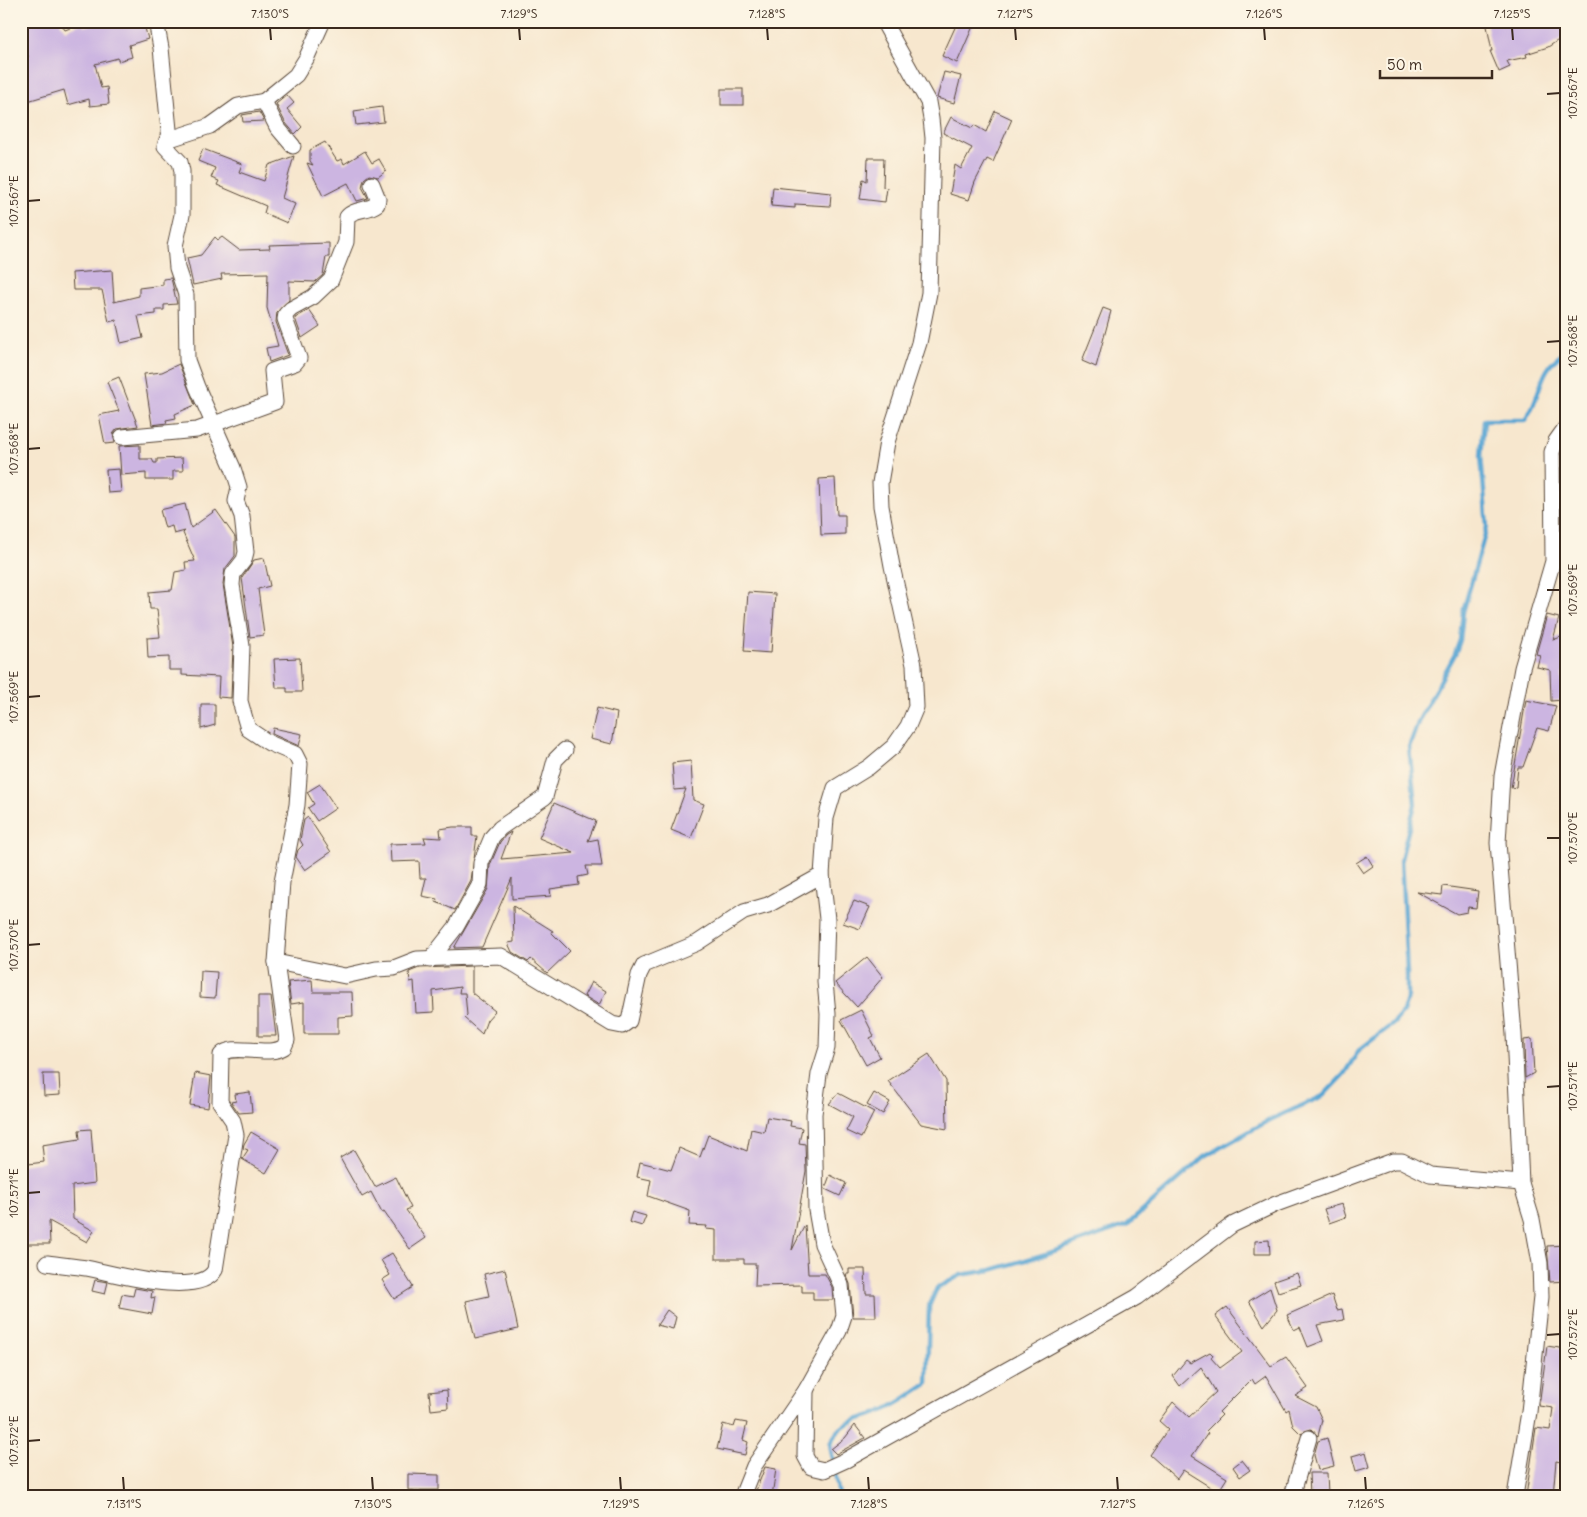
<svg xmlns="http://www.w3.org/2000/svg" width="1587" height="1517" viewBox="0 0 1587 1517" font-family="Delius,sans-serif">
<rect width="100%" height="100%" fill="#fcf5e5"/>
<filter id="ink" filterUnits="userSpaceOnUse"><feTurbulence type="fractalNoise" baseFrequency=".02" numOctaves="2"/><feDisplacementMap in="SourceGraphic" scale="10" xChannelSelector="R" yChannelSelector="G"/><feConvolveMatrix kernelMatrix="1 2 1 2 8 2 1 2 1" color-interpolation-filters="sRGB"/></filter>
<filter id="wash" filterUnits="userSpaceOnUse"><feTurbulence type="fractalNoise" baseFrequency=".0096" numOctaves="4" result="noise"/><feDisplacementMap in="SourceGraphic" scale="20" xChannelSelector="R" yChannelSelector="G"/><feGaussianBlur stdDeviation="1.12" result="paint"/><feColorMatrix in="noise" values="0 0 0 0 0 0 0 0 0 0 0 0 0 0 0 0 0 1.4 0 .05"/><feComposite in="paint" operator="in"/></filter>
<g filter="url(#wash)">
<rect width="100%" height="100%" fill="#f7e7ce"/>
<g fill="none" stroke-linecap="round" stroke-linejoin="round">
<!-- stream -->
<path stroke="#5aa6d3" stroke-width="4.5" d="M839,1496l-9,-52c11,-25 29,-23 50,-32 17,-6 32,-19 47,-28l2,-78 8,-18 24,-13 30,-5 55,-16 81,-29 78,-69 65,-36 53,-24 21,-22 15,-24 34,-26 10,-12 4,-13v-27l-6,-113 14,-55 -6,-57 10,-27 36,-66 5,-14 3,-28 24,-85 -6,-71 3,-36h41c18,-24 11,-51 41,-68"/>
</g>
<g id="blocks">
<!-- building -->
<g fill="#ccb5e1">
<path d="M28,21h31l6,9 18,-7 1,4 20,-6h39l5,18 -19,6 3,12 -14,4v-3l-23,6 6,24 6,-1 2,17 -19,2 -1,-7 -21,6 -4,-15 -43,13v-18l4,-2 -4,-10v-14l7,-2 -7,-34z"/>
<path d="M958,21l16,3 -17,39 -15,-7z"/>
<path d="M1486,21h80v14l-18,12 -22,7 1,3 -20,4 3,6 -11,5 -9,-21h2z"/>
<path d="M944,72l17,4 -7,27 -17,-5z"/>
<rect x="721" y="89" width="22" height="16"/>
<path d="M287,95l7,8 -7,6 15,18 -7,7 -10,-12 -9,-18z"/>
<path d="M382,107l2,15 -28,3 -2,-14z"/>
<path d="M995,111l17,8 -19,43 -6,-3 -12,23 -6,18 -19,-6 5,-29 6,4 11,-21 -29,-15 8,-16 21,11 2,-3 12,7z"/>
<path d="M259,112l5,9 -21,1 -1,-7z"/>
<path d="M325,142l12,19 5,-2 2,5 21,-13 7,12 7,-4 7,12 -8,6 -9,-2 -5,4 -2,8 6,11 -11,3 -9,-18 -25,13 -16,-33 6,2 -3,-4v-11z"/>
<path d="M203,149l39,15 -3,8 25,9 5,-16 25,-9 -12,42 13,6 -8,19 -23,-10 2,-7 -49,-21 2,-4 -8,-3 4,-10 -17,-7z"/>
<path d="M868,158h16l-1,29 4,1 -2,14 -25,-3 3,-20 4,2z"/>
<path d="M773,187l58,6 -1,13 -35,-2v4l-24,-2z"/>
<path d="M215,237l3,3 4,-3 17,13 31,-1 -1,-4 60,-2v14h-3l-3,18 -8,7 -26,-1v19l-12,12 -1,10 12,33 -19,7 -3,-14 12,-2 -11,-38 1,-35 -47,1 1,5 -29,6 -6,-27 14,-3z"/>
<path d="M112,270l2,32 25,-6v-8l24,-3v-6l8,-1 6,26 -13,1v5h-8v4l-18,2 5,22 -22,5 -5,-23 -7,2 -7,-32h-29l-1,-17z"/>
<path d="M1103,308l8,3 -15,56 -14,-6z"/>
<path d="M309,310l11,16 -18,12 -7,-20z"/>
<path d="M179,364l16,41 -20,9 1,4 -10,2 1,3 -15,2 -8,-51 18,-2z"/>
<path d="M119,377l19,49 -21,3 -4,5 2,9 -10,1 -6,-29 20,-4 -12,-29z"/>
<path d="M140,445v14h12l2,4h3v-4l25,-1 1,13h-10v9h-27v-7l-25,2 -2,-29z"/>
<path d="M119,469l2,23 -13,1 -2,-23z"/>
<path d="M835,478l2,37h8v19l-24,1 -2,-56z"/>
<path d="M185,504l6,24 25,-18 19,27v19l-10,13 -2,15 10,63 -2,51 -13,-1 1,-20 -37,-2v-5h-13v-13l-21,1 -1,-20 13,-1 -3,-28h-7l-1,-17 23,-2 3,-18 11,-2 -1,-8 10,-1 -12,-28 2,-2 -11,3 -2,-8 -7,2 -5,-18z"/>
<path d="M264,558l6,28 -12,3 6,46 -14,2 -8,-59 12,-18z"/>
<path d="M748,592l27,2 -4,59 -27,-2z"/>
<path d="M1547,615l12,3 -6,22 13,-5v39l-4,-1 1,27 -12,1 -1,-31 -13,-3 3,-12 -4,-1z"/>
<path d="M300,658l2,34h-15v-4h-11l-2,-29z"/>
<path d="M1526,700l30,6 -7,25 -12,-3 -14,39h-5l-2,20 -5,1z"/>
<path d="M201,704h14v21l-14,4z"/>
<path d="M597,708l20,5 -5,31 -22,-5z"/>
<path d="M273,728l29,6 -3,12 -27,-12z"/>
<path d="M691,761l2,39 11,4 -13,34 -20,-8 15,-41 -12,1 -2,-27z"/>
<path d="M320,784l16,24 -19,13 -9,-13 6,-4 -7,-12z"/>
<path d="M554,803l42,18 -8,20 10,-2 4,27h-16l2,9 -10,2 1,8 -29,4 1,7 -39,3v-21l-30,69 -28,1 34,-59 2,-24 10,-23 6,-7 5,-3 -10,27 73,-6 -35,-15z"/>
<path d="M308,817l23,35 -26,18 -9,-13 2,-7 5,-5 -3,-5 4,-20z"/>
<path d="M453,827h19v9h5l-6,45 -16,29 -19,-8 1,-3 -15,-3 4,-18h-6l-1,-17 -28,1 -1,-18 36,-1 -2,-6 17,1 -1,-9z"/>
<path d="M1367,856l6,10 -10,7 -7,-10z"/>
<path d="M1443,886l35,5 -2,17 -8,-1 -1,5 -10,2 -40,-22 25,3z"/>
<path d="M854,901l16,6 -10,22 -17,-6z"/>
<path d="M513,906l40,25 -1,2 18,18 -23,22 -16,-14 -3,3 -16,-10 -4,-9 6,-1z"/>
<path d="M867,957l16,20 -26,30 -22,-24z"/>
<path d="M472,966v27l23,18 -8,9 -5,14 -18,-16 3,-3 -2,-22h-6l1,-6 -27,4 1,21 -18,1 -2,-32 -4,1 -1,-10 10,-4z"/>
<path d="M201,971l16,1 -2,26 -15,-1z"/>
<path d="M312,980l1,12h39l1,24 -15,1v17h-34v-32l-13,2 -3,-22z"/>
<path d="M591,982l15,9 -7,14 -15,-9z"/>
<path d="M258,996h13l5,40h-18z"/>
<path d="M861,1010l13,26 -4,2 10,19 -14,8 -25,-45z"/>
<path d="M1532,1039l2,34 -9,5 -1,-38z"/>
<path d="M929,1054l17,27 1,48 -26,-5 -33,-43z"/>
<path d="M195,1073l16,3 -3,32 -18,-3z"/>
<path d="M43,1074h16l1,21 -16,1z"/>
<path d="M250,1092l2,20 -13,1 -8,-11 5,-1 -1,-7z"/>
<path d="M838,1093l36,19 -13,26 -15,-7 7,-14 -24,-13z"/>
<path d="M874,1093l16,9 -7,12 -16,-9z"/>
<path d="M767,1117l24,4 -1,5 12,2 -3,15 6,1 1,27 -14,79 13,-25 3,49h17l7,13 1,13h-20v-8h-11v-7l-47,1 1,-22h-12v-5h-28v-29l-10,-1 1,-3 -18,-1 1,-14 -42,-15 3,-16 -14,-3 3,-15 31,8 8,-22 21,9 8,-22 39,16 4,-22 13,3z"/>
<path d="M91,1129l4,54 -23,3 1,33 21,12 -7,11 -38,-21 1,23h-29v-79l23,-3 -2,-17 38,-6 -1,-9z"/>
<path d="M251,1132l29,17 -14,24 -24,-14 6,-9 -5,-2 1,-4z"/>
<path d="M354,1150l21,37 21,-10 15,31 -5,2 20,28 -16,11 -26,-37 -2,1 -11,-21 -9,5 -22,-39z"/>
<path d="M830,1175l16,8 -6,13 -15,-7z"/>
<path d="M1342,1204l4,13 -17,6 -5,-14z"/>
<path d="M632,1212l14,4 -4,10 -13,-4z"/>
<path d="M1269,1240l1,14h-15v-13z"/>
<path d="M1566,1245v36l-16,1 -3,-36z"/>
<path d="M392,1253l21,34 -19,12 -12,-19 8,-5 -9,-15z"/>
<path d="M505,1269l13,60 -43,10 -9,-38 23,-5 -5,-22z"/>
<path d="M849,1269h16l1,25h9l1,23h-23l-3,-33 -4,-10h3z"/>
<path d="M1297,1273l4,12 -23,7 -4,-11z"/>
<path d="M95,1280l13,2 -3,12 -13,-3z"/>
<path d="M135,1288l17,3 -1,7 4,-1 -3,17 -33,-6 3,-14 11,2z"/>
<path d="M1270,1288l7,22 -13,16 -15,-25z"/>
<path d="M1332,1295l5,15 5,-1 2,11 -27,5 6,16 -15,6 -8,-20 -6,3 -7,-15z"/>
<path d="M1227,1307l44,59 15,-9 22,31 -13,8 21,11 6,13 -4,16 -7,-7 -11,4 -7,-7 -4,-17 -3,2 -20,-35 -11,8 -3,-5 -33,33 3,3 -16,16 2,2 -16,23 35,22 -9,14 -35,-22 -6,9 -27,-24 18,-26 -9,-8 14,-19 16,15 27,-25 -15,-25 -21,19 -7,-10 13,-16 4,3 20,-11 3,3 -2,3 9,10 22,-16 -27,-36z"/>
<path d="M667,1310l9,7 -3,12 -16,-4z"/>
<path d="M1547,1346l19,3v114l-10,-2 -3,35h-27l10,-68 14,2 3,-22 -14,-2z"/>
<path d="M447,1390l1,18 -17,2 -2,-18z"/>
<path d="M736,1421l11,2 -4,17 5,2 -3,13 -28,-6 6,-25 11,3z"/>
<path d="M855,1425l10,13 -29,16 -5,-5 14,-11z"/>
<path d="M1327,1438l7,28 -16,4 -4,-15 4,-14z"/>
<path d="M1366,1452l4,15 -14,4 -4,-15z"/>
<path d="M1242,1460l8,10 -10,7 -7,-10z"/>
<path d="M765,1467l11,2 -4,27h-18z"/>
<path d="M1309,1473h18l1,23h-18z"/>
<path d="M408,1474l31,1v15h-31z"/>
</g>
</g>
</g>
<g filter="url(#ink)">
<use href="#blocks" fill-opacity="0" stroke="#574638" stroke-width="1"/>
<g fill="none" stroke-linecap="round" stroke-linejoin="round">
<!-- minor casing -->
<g stroke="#574638" stroke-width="17">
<g id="minor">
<path d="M156,21l5,27 9,92"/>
<path d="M264,101l13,26 16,19"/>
<path d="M122,437l75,-7 78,-28 -3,-31 23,-8 4,-5 -14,-39 1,-5 5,-5 22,-12 18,-17 15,-38 1,-25c6,-8 21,-6 30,-13l1,-5 -6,-15"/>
<path d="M430,960l26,-33 24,-43 1,-21 11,-26 8,-9 45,-31 10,-37 10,-10"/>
<path d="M276,962l69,14 31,-7 18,-1 23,-9 84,-3 111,68 10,2 7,-5 10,-46 5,-10 53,-22 47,-31 24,-7 54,-30"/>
<path d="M47,1263c13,2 26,3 39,5 27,5 113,31 129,2l21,-135 -3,-14 -13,-19 1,-47c12,-13 46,3 63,-8l3,-7 -11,-78 6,-80 15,-77 3,-41 -5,-10 -26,-11 -21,-14 -8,-28 2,-55 -10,-61 1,-11 11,-14 2,-8 -4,-36 -6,-15 3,-14 -6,-19 -36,-81 -10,-27 -1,-65 -9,-27 -2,-22 7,-31v-44l-2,-9 -15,-16 2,-6 43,-14 28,-20 26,-5 10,-8 22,-18 10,-16 17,-38"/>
<path d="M806,1390l-1,66 6,11 13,3 22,-10 291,-163 95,-72 44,-21 117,-43h9l28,14 91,8"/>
<path d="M742,1496l12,-30 52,-76 33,-59 5,-15 -3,-31 -19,-41 -6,-34 -2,-96 5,-40 8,-26 1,-34 -3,-32 2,-63 -5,-44 4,-57 9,-30 34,-21 25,-21 14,-20 8,-19 -2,-42 -22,-99 -11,-60 -1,-23 7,-41 32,-99 10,-50 4,-155 -2,-19 -3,-17 -45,-81"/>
<path d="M1292,1496l17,-58"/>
<path d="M1515,1496l14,-84 12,-115 -1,-34 -8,-44 -11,-36 -7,-149 -16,-191 4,-67 20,-108 31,-107 -1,-109 4,-11 10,-14"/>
</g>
</g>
<!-- minor -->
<use href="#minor" stroke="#fff" stroke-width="15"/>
</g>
</g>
<!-- ticks -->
<path fill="none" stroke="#3b2a1e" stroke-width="2" d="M270,28l1,12M519,28l1,12M767,28l1,12M1015,28l1,12M1264,28l1,12M1512,28l1,12M1547,94l13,-1M28,201l12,-1M1547,342l13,-1M28,449l12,-1M1547,590h13M28,697l12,-1M1547,838h13M28,945l12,-1M1547,1087l13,-1M28,1193l12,-1M1547,1335l13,-1M28,1441l12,-1M123,1477l1,13M372,1477l1,13M620,1477l1,13M868,1477l1,13M1117,1477l1,13M1365,1477l1,13"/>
<!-- margin -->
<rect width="1587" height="1517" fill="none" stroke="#fcf5e5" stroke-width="55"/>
<!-- scale -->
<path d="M1380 70v8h112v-8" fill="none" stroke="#3b2a1e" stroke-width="2.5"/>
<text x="1387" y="70" font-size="15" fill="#3b2a1e" stroke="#fcf5e5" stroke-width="4" paint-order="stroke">50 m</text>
<rect x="28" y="28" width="1532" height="1462" fill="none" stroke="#3b2a1e" stroke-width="2"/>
<g font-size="12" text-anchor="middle" fill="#3b2a1e">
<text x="270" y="18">7.130°S</text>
<text x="519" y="18">7.129°S</text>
<text x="767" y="18">7.128°S</text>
<text x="1015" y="18">7.127°S</text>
<text x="1264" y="18">7.126°S</text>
<text x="1512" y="18">7.125°S</text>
<text transform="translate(1573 93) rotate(-90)" y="4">107.567°E</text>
<text transform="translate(14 201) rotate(-90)" y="4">107.567°E</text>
<text transform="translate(1573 341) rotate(-90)" y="4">107.568°E</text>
<text transform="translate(14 449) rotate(-90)" y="4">107.568°E</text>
<text transform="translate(1573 590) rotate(-90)" y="4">107.569°E</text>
<text transform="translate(14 697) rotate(-90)" y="4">107.569°E</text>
<text transform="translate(1573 838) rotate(-90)" y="4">107.570°E</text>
<text transform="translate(14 945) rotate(-90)" y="4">107.570°E</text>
<text transform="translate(1573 1086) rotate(-90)" y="4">107.571°E</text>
<text transform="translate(14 1193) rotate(-90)" y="4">107.571°E</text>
<text transform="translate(1573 1334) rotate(-90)" y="4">107.572°E</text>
<text transform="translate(14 1441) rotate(-90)" y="4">107.572°E</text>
<text x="124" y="1508">7.131°S</text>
<text x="373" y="1508">7.130°S</text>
<text x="621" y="1508">7.129°S</text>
<text x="869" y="1508">7.128°S</text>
<text x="1118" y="1508">7.127°S</text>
<text x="1366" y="1508">7.126°S</text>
</g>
</svg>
